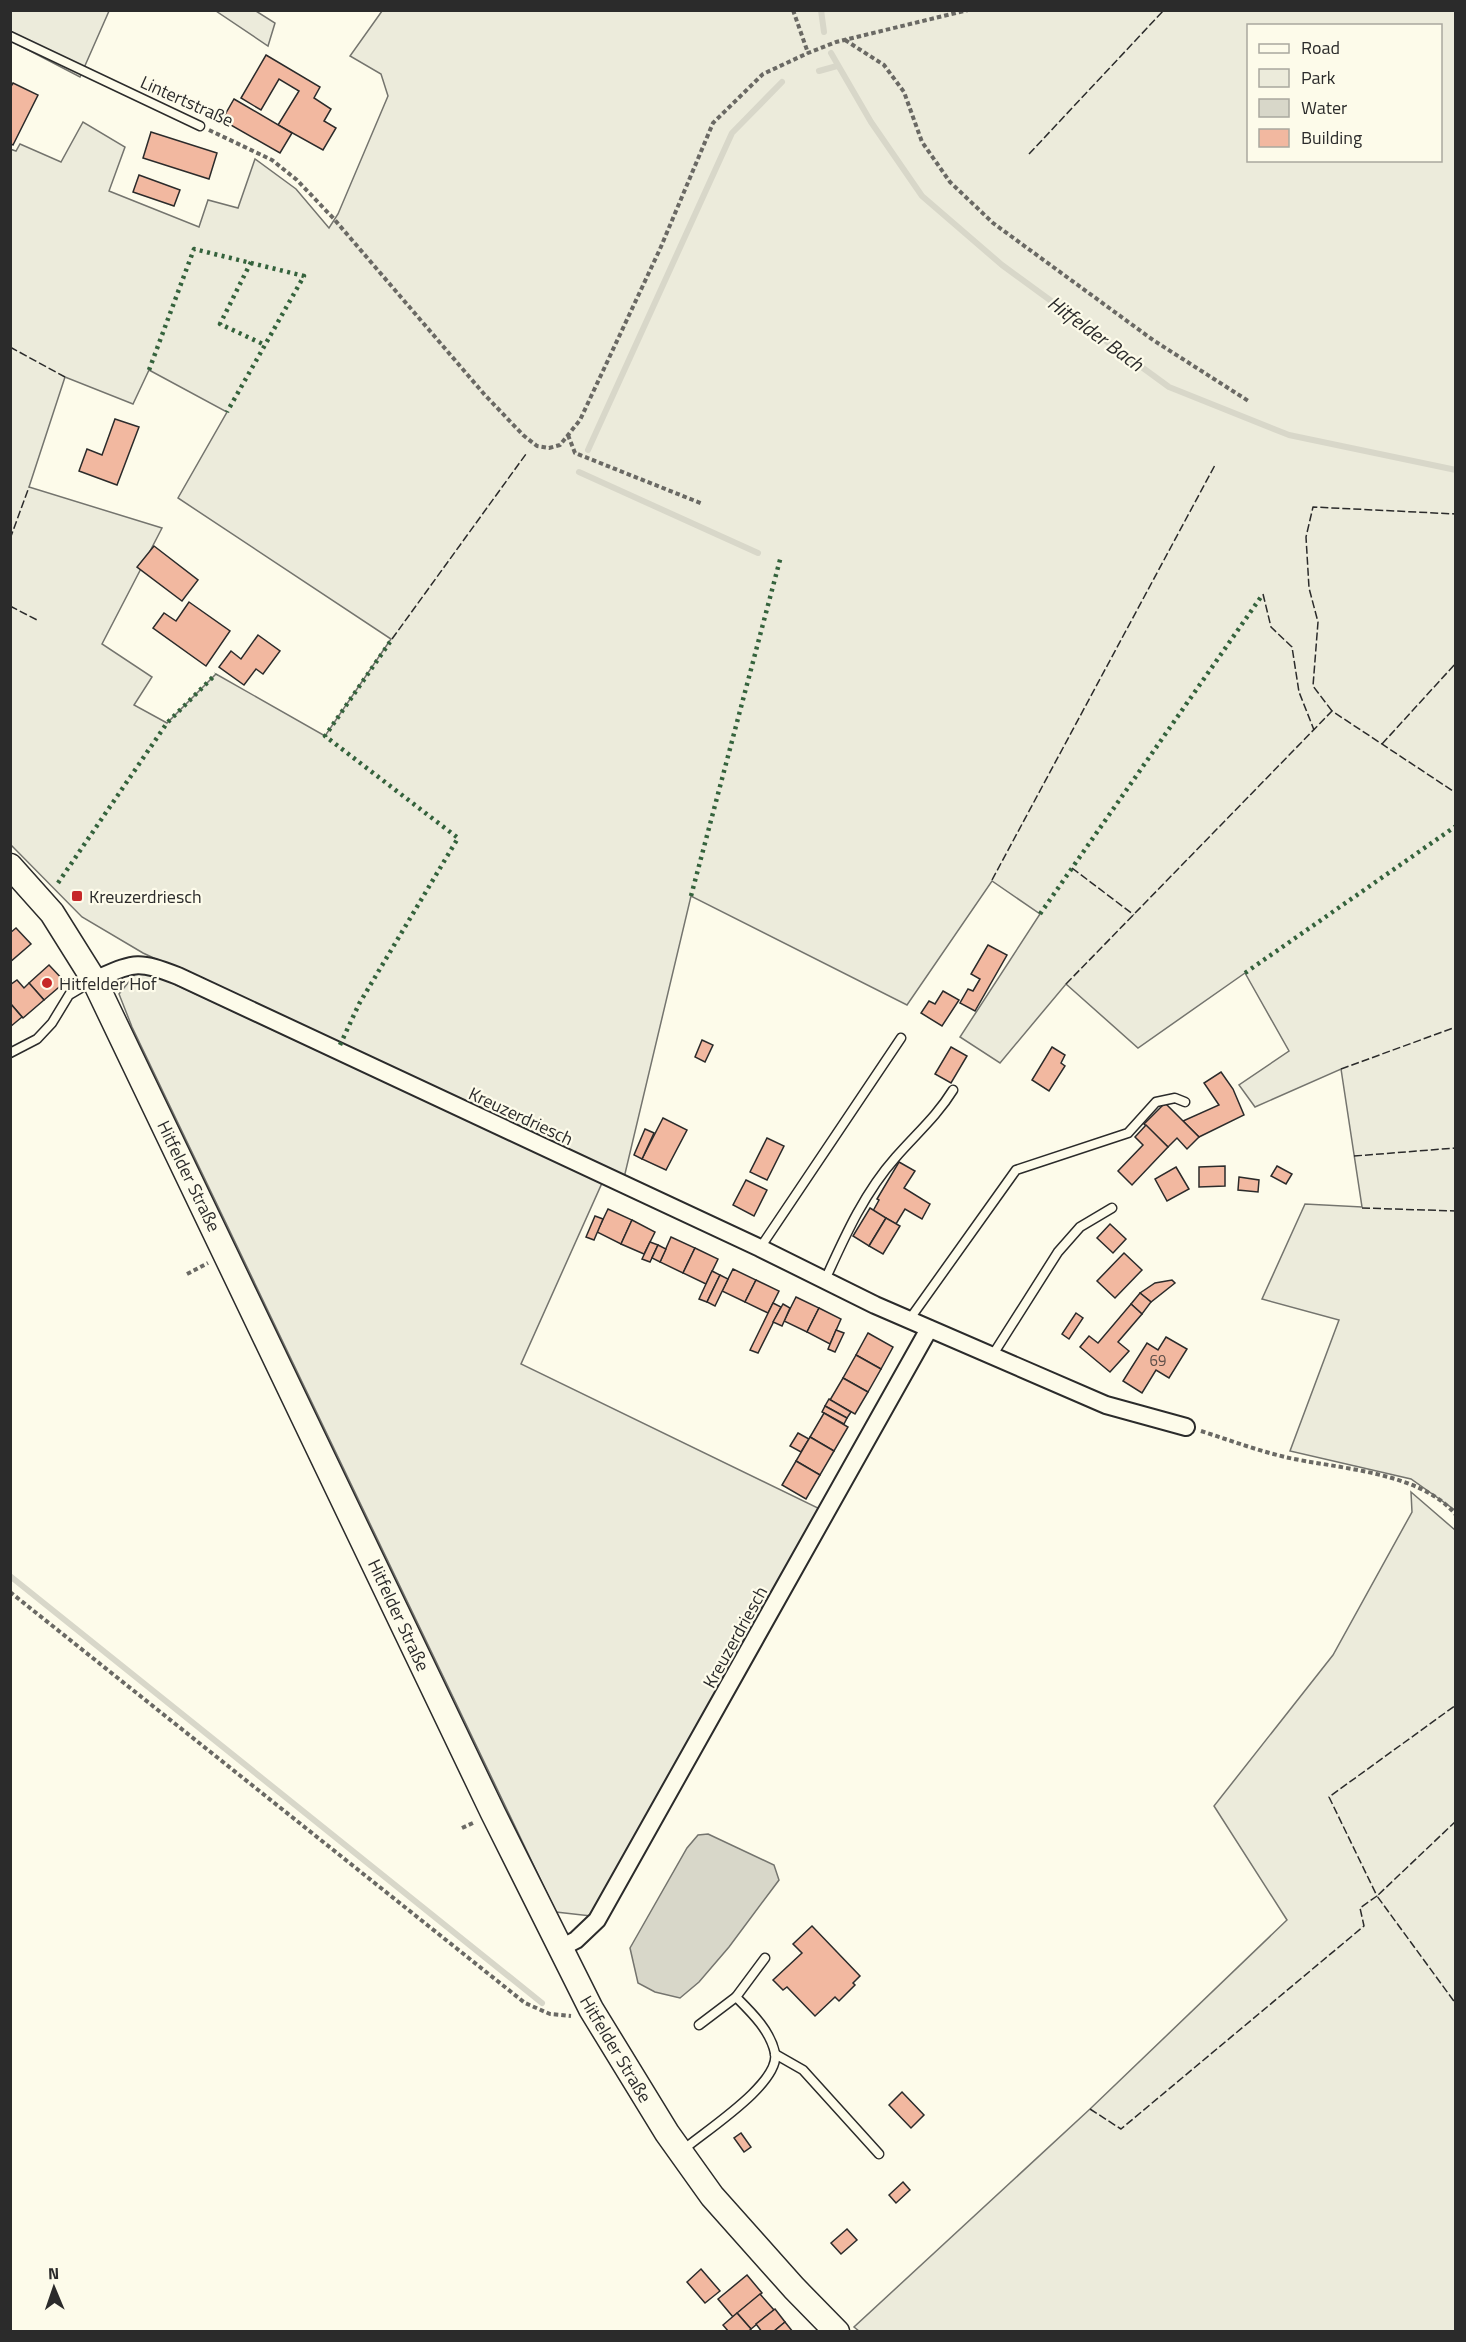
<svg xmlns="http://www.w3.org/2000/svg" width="1466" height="2342" viewBox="0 0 1466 2342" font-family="'Titillium Web',sans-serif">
<rect width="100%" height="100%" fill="#fdfbea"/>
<!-- green -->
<g fill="#ecebdb" stroke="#74746e" stroke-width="1.5" fill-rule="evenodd">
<path d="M10,11h99l-29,66 -69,-36z"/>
<path d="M216,11h40l19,12 -7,23z"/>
<path d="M382,11h1073v1499l-44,-31 -121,-28 49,-131 -77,-21 43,-95 57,3 -21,-138 -86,38 -16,-22 50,-34 -44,-78 -107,75 -72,-64 -66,79 -40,-26 80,-123 -48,-33 -85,124 -216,-109 -67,282 -481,-225 -61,-36 -71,-72 -1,-696 6,2 4,-7 41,18 22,-40 42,25 -16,44 90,36 9,-27 30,8 17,-49 41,30 33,39 9,-14 50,-118 -7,-22 -31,-18zM1248,26h192v134h-192zM149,370l78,42 -49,86 213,141 -66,97 -109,-62 -49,49 -33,-18 18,-28 -50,-33 60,-116 -133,-41 36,-110 68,27z"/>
<path d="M136,973l19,2 447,208 -81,181 299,145 -229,407 -35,-4 -424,-885 -13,-33z"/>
<path d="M1411,1492l44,38v801h-596l-5,-4 236,-218 197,-189 -73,-114 119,-151 79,-143z"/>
</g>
<!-- water -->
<path fill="#d8d7c9" stroke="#74746e" stroke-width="1.5" d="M708,1834l66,31 5,15 -50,67 -30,35 -19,16 -25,-6 -17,-9 -8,-35 57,-100 11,-13z"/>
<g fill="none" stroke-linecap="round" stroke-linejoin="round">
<!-- stream -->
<g stroke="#d8d7c9" stroke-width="6">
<path d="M821,10l3,22"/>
<path d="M831,53l40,69 51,74 80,69 167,122 120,48 167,35"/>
<path d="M819,71l18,-5"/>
<path d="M588,450l144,-317 50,-51"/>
<path d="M579,472l179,81"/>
<path d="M10,1576l532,427"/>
</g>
</g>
<!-- building -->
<g fill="#f2b8a0" stroke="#2b2b2b" stroke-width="1.5">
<path d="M266,55l54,32 -6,11 17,11 -7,12 12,7 -13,22 -45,-25 21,-34 -20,-12 -18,31 -20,-12z"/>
<path d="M13,83l25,12 -25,50 -3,-2v-55z"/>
<path d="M234,99l58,34 -12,20 -58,-33z"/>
<path d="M151,132l66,21 -8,26 -66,-21z"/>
<path d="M139,175l41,15 -6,16 -41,-14z"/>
<path d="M115,419l24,8 -22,58 -38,-14 8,-22 15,6z"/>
<path d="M154,546l44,34 -16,21 -45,-34z"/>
<path d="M189,602l41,29 -24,35 -53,-38 11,-15 12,8z"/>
<path d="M258,635l22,16 -17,23 -7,-5 -12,16 -25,-18 12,-16 10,8z"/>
<path d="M16,928l15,16 -21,18v-29z"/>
<path d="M988,945l19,10 -32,56 -15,-8 8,-14 5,2 7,-12 -9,-5z"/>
<path d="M49,965l16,17 -21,18 -15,-17z"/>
<path d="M17,980l7,8 5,-5 15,17 -21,18 -13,-15v-18z"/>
<path d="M943,991l16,9 -17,26 -21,-13 8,-12 6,3z"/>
<path d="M10,1003l12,14 -12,10z"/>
<path d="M702,1040l11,5 -8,17 -10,-5z"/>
<path d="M951,1047l16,9 -16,27 -16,-9z"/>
<path d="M1052,1047l13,8 -4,8 4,3 -16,25 -17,-11z"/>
<path d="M1221,1072l12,17 11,26 -45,22 -16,-16 36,-16 -15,-22z"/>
<path d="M1165,1103l34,34 -12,12 -10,-11 -9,9 -24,-23z"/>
<path d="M663,1118l24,12 -21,40 -24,-11z"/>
<path d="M1146,1125l22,22 -36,38 -14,-14 25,-26 -8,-8z"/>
<path d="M645,1129l9,4 -12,26 -8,-4z"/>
<path d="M767,1138l17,8 -17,34 -17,-8z"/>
<path d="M899,1162l16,9 -11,17 26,16 -8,15 -17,-10 -9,15 -23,-13 6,-11 -2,-1z"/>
<path d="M1225,1166v20l-26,1v-20z"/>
<path d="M1277,1166l15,8 -6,10 -15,-8z"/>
<path d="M1176,1167l13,22 -22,12 -12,-22z"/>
<path d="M1239,1177l20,3 -1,12 -20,-2z"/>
<path d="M746,1180l21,10 -13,26 -21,-11z"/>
<path d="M870,1208l16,10 -17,28 -16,-10z"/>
<path d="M608,1209l24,11 -11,24 -24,-12z"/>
<path d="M595,1216l8,3 -9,21 -8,-3z"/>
<path d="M886,1218l14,8 -17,28 -14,-8z"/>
<path d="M632,1220l23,12 -11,22 -23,-10z"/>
<path d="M1110,1224l16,15 -13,14 -16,-15z"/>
<path d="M671,1237l24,11 -12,25 -23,-11z"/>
<path d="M650,1242l8,3 -8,17 -8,-3z"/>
<path d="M658,1245l8,4 -6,13 -8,-4z"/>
<path d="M695,1248l23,11 -12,25 -23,-11z"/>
<path d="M1124,1253l18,17 -27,28 -18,-17z"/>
<path d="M733,1269l23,11 -11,22 -23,-11z"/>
<path d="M712,1271l8,4 -13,27 -8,-3z"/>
<path d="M720,1275l8,4 -13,27 -8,-4z"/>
<path d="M756,1280l23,11 -11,22 -23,-11z"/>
<path d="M1172,1280l3,3 -24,19 -11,-9 15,-10z"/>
<path d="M1140,1293l11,9 -9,12 -11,-10z"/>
<path d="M796,1297l23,11 -12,24 -23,-11z"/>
<path d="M773,1303l8,4 -23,46 -8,-3z"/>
<path d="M783,1304l7,4 -8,18 -9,-4z"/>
<path d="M1131,1304l11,10 -24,28 11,9 -19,21 -30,-25 9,-11 9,7z"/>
<path d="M819,1308l22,11 -11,25 -23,-12z"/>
<path d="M1076,1313l7,5 -14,21 -7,-5z"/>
<path d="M836,1330l8,3 -9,19 -7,-3z"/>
<path d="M868,1333l25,14 -12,22 -25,-14z"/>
<path d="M1166,1337l21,12 -18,29 -13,-8 -14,23 -19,-12 24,-38 11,7z"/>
<path d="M856,1355l25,14 -13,23 -25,-14z"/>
<path d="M843,1378l25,14 -13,22 -25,-14z"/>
<path d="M829,1399l22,13 -4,6 -22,-12z"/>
<path d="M825,1406l22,12 -3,6 -22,-12z"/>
<path d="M824,1413l24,14 -14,24 -24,-14z"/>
<path d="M798,1433l11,6 -8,13 -11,-6z"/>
<path d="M810,1437l24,14 -14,24 -24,-14z"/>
<path d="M796,1461l24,14 -14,24 -24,-14z"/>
<path d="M812,1926l48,50 -7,7 2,2 -16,16 -4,-4 -20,19 -28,-29 -4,3 -10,-10 29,-27 -9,-9z"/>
<path d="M902,2092l22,23 -13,13 -22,-23z"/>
<path d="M741,2133l10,14 -7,5 -10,-14z"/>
<path d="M903,2182l7,8 -14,13 -7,-8z"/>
<path d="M847,2229l10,11 -16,14 -10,-11z"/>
<path d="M701,2269l19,22 -15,12 -18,-21z"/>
<path d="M747,2275l15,18 -29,24 -15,-18z"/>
<path d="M760,2294l14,16 -23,19 -14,-16z"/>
<path d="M775,2309l10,13 -12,10h-11l-6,-8z"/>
<path d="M737,2313l14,16 -3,3h-19l-6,-7z"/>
<path d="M785,2322l8,10h-20z"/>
</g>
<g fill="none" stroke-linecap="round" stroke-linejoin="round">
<!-- service casing -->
<g stroke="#2b2b2b" stroke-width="11">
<g id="service">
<path d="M10,36l190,90"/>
<path d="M10,1053l27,-14 15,-16 17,-28 22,-13"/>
<path d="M760,1248l141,-210"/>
<path d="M825,1280c20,-44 39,-87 71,-123 20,-23 41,-41 57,-67"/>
<path d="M909,1320l107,-150 112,-37 28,-31 19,-4 10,4"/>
<path d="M992,1356l66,-104 22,-25 32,-19"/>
<path d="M699,2025l37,-28"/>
<path d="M775,2054l28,16 76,84"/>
<path d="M683,2150c22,-19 98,-67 92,-97 -5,-23 -24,-41 -39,-56l29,-39"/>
</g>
</g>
<!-- minor casing -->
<g stroke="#2b2b2b" stroke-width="20">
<g id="minor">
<path d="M94,980c42,-18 42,-20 84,-4l582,272 115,57 231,100 80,22"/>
<path d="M559,1949l17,-9 21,-20 332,-591"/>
</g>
</g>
<!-- secondary casing -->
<g stroke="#2b2b2b" stroke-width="27">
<path id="secondary" d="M10,866l42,47 42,67 399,833 98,196 76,124 45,63 82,92 43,44"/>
</g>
<!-- path -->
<g stroke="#6a6964" stroke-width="4" stroke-dasharray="4.5 3" stroke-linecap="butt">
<path d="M793,10l15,43"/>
<path d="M845,40l39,25 20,27 18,50 28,40 43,41 160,117 97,62"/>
<path d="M209,130l63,30 25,20 37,39 150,175 39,41 14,11 12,2 11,-3 20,-25 80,-171 53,-126 50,-49 45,-21 28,-11 132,-32"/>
<path d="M568,435l7,18 128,51"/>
<path d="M187,1274l21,-11"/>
<path d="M1201,1431c28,9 55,19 84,26 52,12 135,14 171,58"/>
<path d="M10,1592l515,411 25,11 21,2"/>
<path d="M462,1828l13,-6"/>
</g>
<!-- service -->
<use href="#service" stroke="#fdfbea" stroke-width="8"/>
<!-- minor -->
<use href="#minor" stroke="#fdfbea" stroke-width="16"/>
<!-- secondary -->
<use href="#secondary" stroke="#fdfbea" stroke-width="24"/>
<!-- hedge -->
<g stroke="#34623c" stroke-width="4.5" stroke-dasharray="3 4.5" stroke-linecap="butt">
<path d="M251,262l-31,62 45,21"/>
<path d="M149,370l45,-121 110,27 -77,136"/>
<path d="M58,883l109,-160 49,-49"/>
<path d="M691,896l90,-340"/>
<path d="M1040,914l223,-320"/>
<path d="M1245,973l211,-147"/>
<path d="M340,1045l19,-41 99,-166 -133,-102 67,-97"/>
</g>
<!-- fence -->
<g stroke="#2b2b2b" stroke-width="1.5" stroke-dasharray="8 3" stroke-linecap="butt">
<path d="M1029,154l135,-144"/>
<path d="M10,347l55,30"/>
<path d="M10,539l19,-52"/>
<path d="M1263,594l8,33 21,20 7,45 15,38"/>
<path d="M10,606l29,15"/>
<path d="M392,639l134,-185"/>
<path d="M1332,711l-19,-25 5,-64 -9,-34 -3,-51 7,-30 143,7"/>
<path d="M1382,744l74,-81"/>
<path d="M1072,868l62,47"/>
<path d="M992,880l223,-415"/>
<path d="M1066,984l266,-273 124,82"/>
<path d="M1341,1069l115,-42"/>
<path d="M1354,1156l102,-8"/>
<path d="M1362,1208l94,3"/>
<path d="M1456,1821l-79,75 79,108"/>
<path d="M1090,2109l31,20 243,-203 -4,-18 17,-12 -48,-99 127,-92"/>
</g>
</g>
<!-- markers -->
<g fill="#c62828" stroke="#fdfbea" stroke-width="2">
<rect x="71" y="890" width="12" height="12" rx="3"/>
<circle cx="47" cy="983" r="6"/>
</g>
<g text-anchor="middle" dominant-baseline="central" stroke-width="4.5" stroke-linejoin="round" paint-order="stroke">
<!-- number labels -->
<g font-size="15" fill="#5d4e48">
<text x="1158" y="1360">69</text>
</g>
<!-- street labels -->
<g font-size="18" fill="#2b2b2b" stroke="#fdfbea">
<text transform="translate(187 101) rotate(24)">Lintertstraße</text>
<text transform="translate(521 1116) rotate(25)">Kreuzerdriesch</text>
<text transform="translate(189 1176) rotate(64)">Hitfelder Straße</text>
<text transform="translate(399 1615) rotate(65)">Hitfelder Straße</text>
<text transform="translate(735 1637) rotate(-61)">Kreuzerdriesch</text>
<text transform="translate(616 2049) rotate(59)">Hitfelder Straße</text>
</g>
<!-- poi labels -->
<g font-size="18" fill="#2b2b2b" stroke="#fdfbea" text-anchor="start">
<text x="89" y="896">Kreuzerdriesch</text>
<text x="59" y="983">Hitfelder Hof</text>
</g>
<!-- water labels -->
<g font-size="20" font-style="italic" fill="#2b2b2b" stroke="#fdfbea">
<text transform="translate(1096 333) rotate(36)">Hitfelder Bach</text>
</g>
</g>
<!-- border -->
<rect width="1466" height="2342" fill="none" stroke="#2b2b2b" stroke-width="24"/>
<!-- legend -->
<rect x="1247" y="24" width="195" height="138" fill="#fdfbea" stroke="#a9a89e" stroke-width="1.5"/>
<rect x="1259" y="44" width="30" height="9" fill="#fdfbea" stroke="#a9a89e" stroke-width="1.5"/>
<text x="1301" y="54" font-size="18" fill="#2b2b2b">Road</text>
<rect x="1259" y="69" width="30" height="18" fill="#ecebdb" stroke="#a9a89e" stroke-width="1.5"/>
<text x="1301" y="84" font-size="18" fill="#2b2b2b">Park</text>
<rect x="1259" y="99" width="30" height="18" fill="#d8d7c9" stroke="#a9a89e" stroke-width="1.5"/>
<text x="1301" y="114" font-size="18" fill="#2b2b2b">Water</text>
<rect x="1259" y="129" width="30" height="18" fill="#f2b8a0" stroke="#a9a89e" stroke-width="1.5"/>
<text x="1301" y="144" font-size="18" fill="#2b2b2b">Building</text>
<!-- north arrow -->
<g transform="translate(54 2288) rotate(358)" stroke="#fdfbea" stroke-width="4.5" paint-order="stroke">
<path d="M0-4.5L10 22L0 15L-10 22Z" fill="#2b2b2b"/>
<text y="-9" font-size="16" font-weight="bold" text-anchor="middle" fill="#2b2b2b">N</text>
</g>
</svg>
